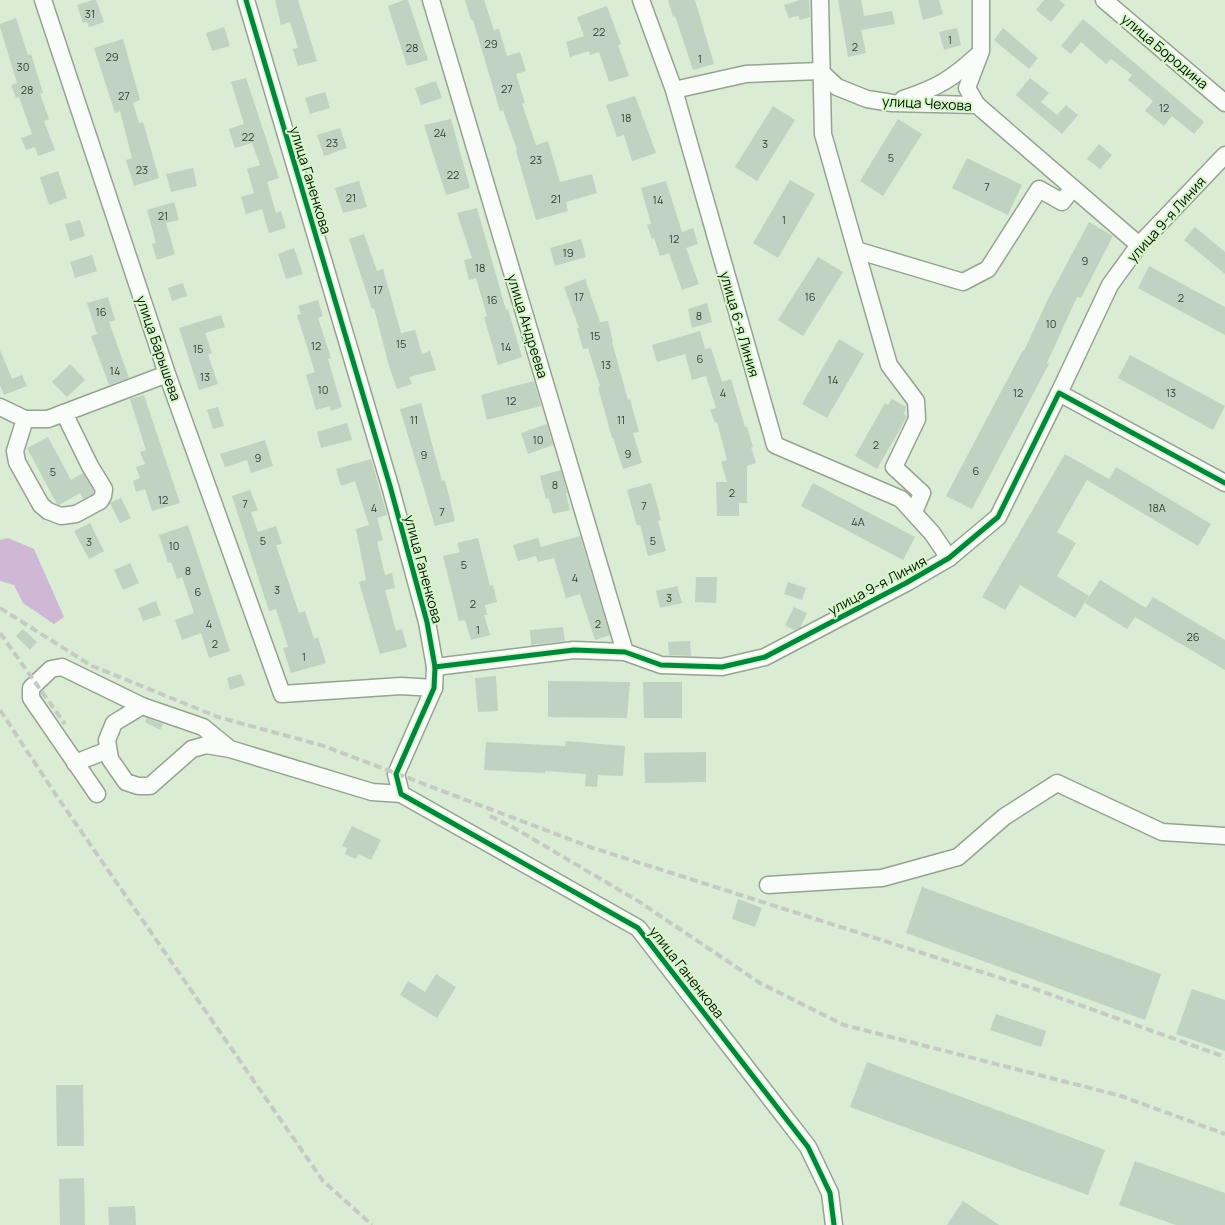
<svg xmlns="http://www.w3.org/2000/svg" width="1225" height="1225" viewBox="0 0 1225 1225" font-family="Manrope,sans-serif">
<rect width="100%" height="100%" fill="#daecd4"/>
<!-- forest -->
<path fill="#ceb8d6" d="M8,538l26,11 30,68 -10,7 -31,-21 -9,-18 -14,-4v-41z"/>
<!-- building -->
<g fill="#c0d2c1">
<path d="M93,0h3l8,22 -15,5 -2,-5 -4,1 -6,-18z"/>
<path d="M275,0h23l19,61 -19,5 -5,-17 5,-1 -8,-26 -9,3z"/>
<path d="M404,0h4l20,60 -21,6 -19,-60z"/>
<path d="M465,0h19l10,30 5,-1 8,27 13,-4 6,19 -10,3 9,29 -3,1 14,41 12,-4 12,41 32,-8 5,19 -31,9 2,9 -32,9 -20,-69 1,-1 -14,-40 -3,1 -27,-91h-2z"/>
<path d="M668,0h27l19,64 -21,6 -18,-54 -2,1z"/>
<path d="M800,0h9l1,17 -10,3 -2,-4 -9,2 -5,-13z"/>
<path d="M838,0h23l3,16 28,-5 3,13 -34,6 5,23 -18,4z"/>
<path d="M918,0h21l4,14 -20,6z"/>
<path d="M1044,0h15l6,5 -14,17 -15,-12z"/>
<path d="M607,6l14,38 -3,1 11,31 -20,6 -10,-30 -9,3 -1,-4 -19,6 -4,-15 18,-6 -7,-19z"/>
<path d="M16,18l12,37 3,-1 12,39 -3,1 9,25 -5,2 11,29 -17,6 -3,-9 -9,3 -5,-12 11,-4 -13,-37 -3,1 -5,-13 6,-2 -17,-56v-3z"/>
<path d="M1083,19l121,103 -10,12 -22,-18 -8,10 -19,-15 8,-10 -25,-21 4,-5 -21,-16 -5,5 -25,-22 -10,12 -10,-8z"/>
<path d="M224,27l6,19 -18,5 -6,-18z"/>
<path d="M957,28l4,17 -17,5 -5,-18z"/>
<path d="M1003,28l35,30 -9,11 -35,-29z"/>
<path d="M123,39l17,61 -7,3 6,20 4,-1 16,56 -25,8 -8,-26 6,-2 -12,-47 -5,2 -21,-65z"/>
<path d="M246,78l33,100 -12,4 9,31 5,-2 5,17 -17,5 -7,-24 -16,5 -5,-17 13,-4 -7,-24 13,-4 -8,-22 -17,5 -6,-19 15,-5 -13,-42z"/>
<path d="M1030,78l19,15 -8,9 16,13 9,-10 12,10 -16,19 -46,-39z"/>
<path d="M436,81l6,17 -21,7 -6,-17z"/>
<path d="M325,92l5,16 -20,6 -5,-16z"/>
<path d="M635,96l21,57 -24,8 -8,-26 -7,2 -11,-32z"/>
<path d="M773,106l22,14 -38,61 -22,-14z"/>
<path d="M451,119l19,69 -24,7 -22,-70z"/>
<path d="M898,119l24,15 -39,62 -23,-15z"/>
<path d="M340,128l7,20 -23,8 -7,-21z"/>
<path d="M1099,144l13,11 -12,14 -13,-10z"/>
<path d="M967,158l55,27 -14,30 -56,-27z"/>
<path d="M193,168l4,18 -26,6 -5,-18z"/>
<path d="M58,171l9,27 -18,7 -9,-28z"/>
<path d="M790,180l25,14 -37,64 -25,-15z"/>
<path d="M359,181l8,26 -24,6 -8,-25z"/>
<path d="M666,181l16,51 11,-4 5,16 -12,4 13,36 -17,6 -13,-37 -9,3 -6,-18 -2,1 -5,-14 4,-1 -10,-36z"/>
<path d="M174,202l5,18 -13,3 9,31 -18,6 -5,-16 4,-1 -9,-33z"/>
<path d="M477,208l29,102 2,-1 14,48 -24,8 -14,-48 3,-1 -11,-38 -7,2 -5,-20 8,-2 -15,-45z"/>
<path d="M80,220l5,16 -15,5 -5,-17z"/>
<path d="M1089,222l24,14 -32,62 -4,-1 -30,66 2,1 -77,145 -26,-13 77,-146 1,1 24,-52z"/>
<path d="M1195,227l30,25v22l-41,-34z"/>
<path d="M364,234l13,37 6,-2 18,64 14,-3 7,24 8,-3 6,19 -27,7 3,7 -15,5 -8,-23 -15,-58 -2,1 -23,-70z"/>
<path d="M581,239l5,18 -31,9 -5,-18z"/>
<path d="M294,248l9,26 -17,5 -8,-25z"/>
<path d="M92,255l5,16 -22,7 -5,-16z"/>
<path d="M818,257l25,15 -40,64 -25,-16z"/>
<path d="M1149,266l76,41v28l-87,-47z"/>
<path d="M585,279l15,43 8,-1 5,21h-1l16,58 2,-1 9,33 -6,1 9,30 -19,6 -10,-31h-1l-14,-51 2,-1 -12,-38 -5,1 -6,-21h2l-15,-41z"/>
<path d="M183,283l4,13 -15,5 -4,-13z"/>
<path d="M108,297l7,23 -6,2 20,56 -20,7 -18,-49 6,-2 -10,-31z"/>
<path d="M318,300l5,16 -5,2 13,40 -3,1 14,48 -11,4 -1,-5 -14,4 -10,-35 9,-3 -18,-57 4,-1 -3,-8z"/>
<path d="M707,303l5,19 -20,6 -4,-19z"/>
<path d="M221,315l4,12 -20,6 7,20 -4,2 10,29 -19,6 -20,-62z"/>
<path d="M700,331l5,18 6,-1 11,34 9,-3 14,48h2l6,20h-2l5,16 -9,3v37h-8v13h-22l-1,-34h11l-6,-20 6,-2 -10,-38 -2,1 -5,-13 6,-2 -10,-32 -14,4 -7,-26 -28,8 -5,-17z"/>
<path d="M839,339l25,15 -37,64 -25,-14z"/>
<path d="M0,350l12,29 10,-4 5,11 -23,9 -4,-10z"/>
<path d="M1130,355l95,51 -12,24 -95,-52z"/>
<path d="M70,364l15,16 -18,17 -15,-15z"/>
<path d="M534,381l7,25 -54,14 -6,-25z"/>
<path d="M144,395l36,108 -28,8 -7,-22 -9,3 -3,-11 7,-3 -4,-11 9,-3 -5,-12 6,-2 -16,-51z"/>
<path d="M892,399l14,8 -2,7 3,3 -30,52 -22,-13 30,-53 3,2z"/>
<path d="M421,403l21,78 3,-1 10,41 -20,5 -35,-117z"/>
<path d="M218,407l6,19 -11,3 -6,-19z"/>
<path d="M347,423l5,17 -31,8 -4,-16z"/>
<path d="M547,424l6,21 -25,9 -7,-21z"/>
<path d="M48,437l23,43 12,-7 11,18 -1,3 -10,5 -3,-6 -21,12 -2,-1 -30,-56z"/>
<path d="M265,440l8,26 -22,7 -4,-13 -22,7 -5,-13z"/>
<path d="M1065,454l44,25 7,-12 95,57 -13,22 -111,-66 -30,52 19,11 -19,33 32,20 -14,22 -55,-33 -15,25 -23,-13z"/>
<path d="M371,459l16,56 -10,3 6,22 -6,2 8,33 7,-2 3,15 -10,2 11,41 6,-2 5,18 -27,7 -21,-72 7,-2 -10,-51 13,-4 -14,-44 -14,5 -5,-17z"/>
<path d="M561,470l6,23h-1l4,17 -17,4 -4,-16 -3,1 -6,-23z"/>
<path d="M651,483l10,37 -3,1 8,30 -18,5 -8,-31 -3,1 -10,-36z"/>
<path d="M813,483l102,54 -12,23 -102,-54z"/>
<path d="M250,490l8,20 -7,2 7,20 18,-6 6,18 -6,1 23,68 6,-2 9,28 4,-2 8,26 -35,10 -8,-25 5,-1 -12,-38 -7,2 -37,-115z"/>
<path d="M121,498l10,20 -11,5 -10,-20z"/>
<path d="M90,523l14,28 -15,8 -15,-28z"/>
<path d="M188,525l42,126 -21,7 -8,-25 -19,7 -7,-20 19,-7 -12,-36 -5,2 -6,-17 -3,1 -9,-28z"/>
<path d="M580,536l30,99 -15,5 -15,-46 -14,4 -12,-40 -16,4 -2,-6 -18,5 -5,-16 25,-7 3,9z"/>
<path d="M478,538l12,48 3,-1 4,17 -12,3 2,10h-3l6,20 -19,5 -6,-20 -6,1 -16,-65 17,-4 -3,-9z"/>
<path d="M130,563l9,20 -16,7 -9,-20z"/>
<path d="M696,577h21l-1,26 -21,-1z"/>
<path d="M1100,580l46,28 7,-11 72,43v30l-90,-53 -8,12 -42,-26z"/>
<path d="M788,582l18,6 -4,12 -18,-6z"/>
<path d="M677,586l5,17 -22,5 -4,-17z"/>
<path d="M156,601l5,14 -18,6 -5,-13z"/>
<path d="M794,607l13,6 -7,15 -6,2 -9,-5z"/>
<path d="M563,627l2,14 -34,4 -1,-15z"/>
<path d="M23,629l14,13 -7,8 -14,-14z"/>
<path d="M690,641l1,15 -22,-1 -1,-13z"/>
<path d="M241,674l4,11 -15,5 -3,-12z"/>
<path d="M496,676l2,35 -20,1 -3,-34z"/>
<path d="M548,681l82,1 -3,36 -79,-1z"/>
<path d="M643,682h39v36h-38z"/>
<path d="M147,718l16,6 -3,6 -15,-8z"/>
<path d="M566,741l59,5 -2,30 -25,-1 -1,12 -12,-1 1,-12 -41,-3v2l-61,-3 2,-28 79,4z"/>
<path d="M706,752v30l-61,1 -1,-30z"/>
<path d="M352,826l29,14 -10,20 -13,-6 -2,5 -11,-5 2,-6 -5,-2z"/>
<path d="M922,887l239,87 -16,46 -239,-87z"/>
<path d="M738,899l24,9 -7,19 -23,-8z"/>
<path d="M436,974l20,13 -19,31 -37,-23 8,-14 17,11z"/>
<path d="M1192,989l33,11v51l-49,-17z"/>
<path d="M996,1014l50,17 -5,16 -51,-17z"/>
<path d="M867,1062l238,88 -17,45 -238,-88z"/>
<path d="M56,1085h27l1,61h-27z"/>
<path d="M1135,1161l90,32v32h-49l-57,-20z"/>
<path d="M84,1178l1,47h-25l-1,-46z"/>
<path d="M963,1201l36,24h-52z"/>
<path d="M135,1206l1,19h-27l-1,-18z"/>
</g>
<g fill="none" stroke-linecap="round" stroke-linejoin="round">
<!-- minor casing -->
<g stroke="#96a391" stroke-width="19">
<g id="minor">
<path d="M43,0l124,374 115,320 119,-8 33,2"/>
<path d="M246,0l144,486 37,136 8,45 -1,21 -38,86 5,20 237,134 170,219 22,46 4,32"/>
<path d="M431,0l194,652"/>
<path d="M641,0l33,90 101,355 126,54 31,34 17,25"/>
<path d="M820,0l3,134 33,116 107,32 25,-13 51,-80 23,13 11,-14"/>
<path d="M1104,0l121,103"/>
<path d="M674,90l72,-16 74,-3 17,16 30,12 25,4 85,2 162,140"/>
<path d="M903,99c34,-11 49,-20 75,-44"/>
<path d="M977,105l-10,-17 14,-37v-51"/>
<path d="M856,250l33,115 27,36 1,18 -23,48 28,26 -8,19"/>
<path d="M1059,393l51,-108 29,-40 86,-90"/>
<path d="M0,407l25,12h23l119,-45"/>
<path d="M25,419l-10,32 2,11 24,43 7,6 13,5 15,-2 24,-13 3,-5 1,-7 -14,-23 -26,-53"/>
<path d="M435,667l139,-17 51,2 36,13 61,2 43,-10 141,-74 43,-25 49,-41 61,-124 166,90"/>
<path d="M230,749l-24,-4 -14,4 -42,37h-12l-12,-4 -16,-23 -3,-19 7,-17 28,-17 61,21 27,22 142,43 29,2"/>
<path d="M75,763l33,-13"/>
<path d="M97,794l-66,-96v-10l20,-19 11,-2 80,39"/>
<path d="M768,885l114,-7 76,-21 46,-40 53,-34 105,49 63,4"/>
</g>
</g>
<!-- minor -->
<use href="#minor" stroke="#f9fcf9" stroke-width="16"/>
<!-- rail -->
<g stroke="#c6cac4" stroke-width="4" stroke-dasharray="8 4" stroke-linecap="butt">
<path d="M0,608l92,58 126,51 106,29 266,101 445,142 190,68"/>
<path d="M0,633l65,91"/>
<path d="M0,710l56,85 267,386 49,44"/>
<path d="M490,816l26,13 122,72 122,82 84,42 277,71 104,38"/>
</g>
<!-- cycleway casing -->
<g stroke="#d5f7c9" stroke-width="8">
<g id="cycleway">
<path d="M246,0l144,486 37,136 8,45 -1,21 -38,86 5,20 237,134 170,219 22,46 4,32"/>
<path d="M435,667l139,-17 51,2 36,13 61,2 43,-10 141,-74 43,-25 49,-41 61,-124 166,90"/>
</g>
</g>
<!-- cycleway -->
<use href="#cycleway" stroke="#00873e" stroke-width="5"/>
</g>
<g text-anchor="middle" dominant-baseline="central" stroke-width="4" stroke-linejoin="round" paint-order="stroke">
<!-- number labels -->
<g font-size="11" fill="#344032">
<text x="90" y="13">31</text>
<text x="599" y="31">22</text>
<text x="950" y="39">1</text>
<text x="491" y="43">29</text>
<text x="855" y="46">2</text>
<text x="412" y="47">28</text>
<text x="112" y="56">29</text>
<text x="700" y="58">1</text>
<text x="23" y="66">30</text>
<text x="507" y="88">27</text>
<text x="27" y="89">28</text>
<text x="124" y="95">27</text>
<text x="1164" y="107">12</text>
<text x="626" y="117">18</text>
<text x="440" y="132">24</text>
<text x="248" y="136">22</text>
<text x="332" y="142">23</text>
<text x="765" y="143">3</text>
<text x="891" y="157">5</text>
<text x="536" y="159">23</text>
<text x="142" y="169">23</text>
<text x="453" y="174">22</text>
<text x="987" y="186">7</text>
<text x="351" y="197">21</text>
<text x="556" y="198">21</text>
<text x="658" y="199">14</text>
<text x="163" y="215">21</text>
<text x="784" y="219">1</text>
<text x="674" y="238">12</text>
<text x="568" y="252">19</text>
<text x="1085" y="260">9</text>
<text x="480" y="267">18</text>
<text x="378" y="289">17</text>
<text x="579" y="296">17</text>
<text x="810" y="296">16</text>
<text x="1181" y="297">2</text>
<text x="492" y="299">16</text>
<text x="101" y="311">16</text>
<text x="699" y="315">8</text>
<text x="1051" y="323">10</text>
<text x="595" y="335">15</text>
<text x="401" y="343">15</text>
<text x="316" y="345">12</text>
<text x="506" y="346">14</text>
<text x="198" y="348">15</text>
<text x="700" y="358">6</text>
<text x="606" y="364">13</text>
<text x="115" y="370">14</text>
<text x="205" y="376">13</text>
<text x="833" y="379">14</text>
<text x="323" y="389">10</text>
<text x="723" y="392">4</text>
<text x="1018" y="392">12</text>
<text x="1171" y="392">13</text>
<text x="511" y="400">12</text>
<text x="414" y="419">11</text>
<text x="621" y="419">11</text>
<text x="538" y="439">10</text>
<text x="876" y="444">2</text>
<text x="628" y="453">9</text>
<text x="424" y="454">9</text>
<text x="258" y="457">9</text>
<text x="976" y="470">6</text>
<text x="53" y="471">5</text>
<text x="555" y="484">8</text>
<text x="732" y="492">2</text>
<text x="163" y="499">12</text>
<text x="245" y="503">7</text>
<text x="644" y="505">7</text>
<text x="374" y="507">4</text>
<text x="1157" y="507">18А</text>
<text x="442" y="511">7</text>
<text x="858" y="521">4А</text>
<text x="263" y="540">5</text>
<text x="653" y="540">5</text>
<text x="89" y="541">3</text>
<text x="174" y="545">10</text>
<text x="464" y="564">5</text>
<text x="188" y="570">8</text>
<text x="575" y="577">4</text>
<text x="277" y="589">3</text>
<text x="198" y="591">6</text>
<text x="669" y="597">3</text>
<text x="473" y="603">2</text>
<text x="209" y="623">4</text>
<text x="598" y="623">2</text>
<text x="478" y="629">1</text>
<text x="1193" y="636">26</text>
<text x="215" y="643">2</text>
<text x="304" y="656">1</text>
</g>
<!-- street labels -->
<g font-size="14" fill="#050f02" stroke="#d5f7c9">
<text transform="translate(1165 51) rotate(40)">улица Бородина</text>
<text transform="translate(927 103) rotate(3)">улица Чехова</text>
<text transform="translate(311 180) rotate(73)">улица Ганенкова</text>
<text transform="translate(1166 219) rotate(-48)">улица 9-я Линия</text>
<text transform="translate(740 324) rotate(74)">улица 6-я Линия</text>
<text transform="translate(528 326) rotate(73)">улица Андреева</text>
<text transform="translate(159 348) rotate(71)">улица Барышева</text>
<text transform="translate(424 569) rotate(75)">улица Ганенкова</text>
<text transform="translate(877 585) rotate(-28)">улица 9-я Линия</text>
<text transform="translate(687 972) rotate(52)">улица Ганенкова</text>
</g>
</g>
</svg>
